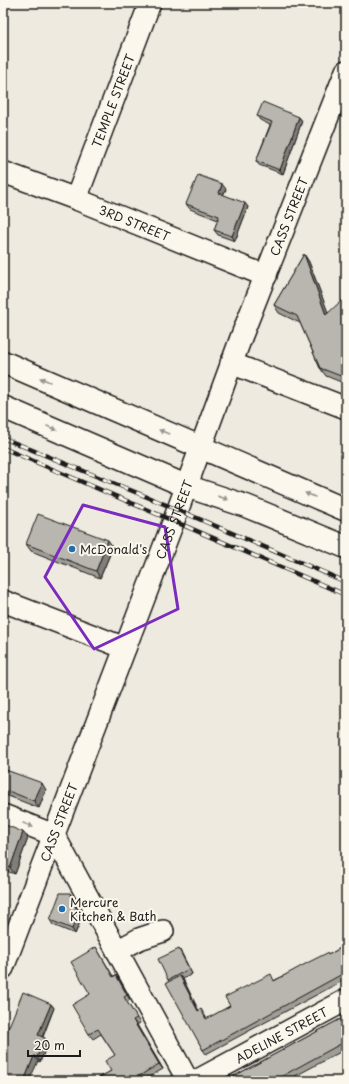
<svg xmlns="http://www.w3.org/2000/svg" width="349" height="1084" viewBox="0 0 349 1084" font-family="'Playpen Sans',sans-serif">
<rect width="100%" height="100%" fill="#eeeadf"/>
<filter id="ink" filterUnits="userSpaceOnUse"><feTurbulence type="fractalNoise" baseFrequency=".025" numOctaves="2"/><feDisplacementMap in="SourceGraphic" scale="8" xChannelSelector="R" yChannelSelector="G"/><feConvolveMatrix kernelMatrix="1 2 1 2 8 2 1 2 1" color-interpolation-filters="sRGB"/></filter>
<g filter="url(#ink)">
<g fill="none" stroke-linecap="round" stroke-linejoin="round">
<!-- minor casing -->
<g stroke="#1c1c1c" stroke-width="24">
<g id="minor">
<path id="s1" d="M3,172l73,27 190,77"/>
<path id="s2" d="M76,199l74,-196"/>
<path d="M231,363l115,45"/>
<path d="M3,601l122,47"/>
<path d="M3,815l51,20"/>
<path d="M54,835l134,246"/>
<path d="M117,951l22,-12 24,-8"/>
<path id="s3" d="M3,968l171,-448 68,-185 104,-264"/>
<path id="s4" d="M196,1081l150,-81"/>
</g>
</g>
<!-- highway casing -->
<g stroke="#1c1c1c" stroke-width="25">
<g id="highway">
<path d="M3,362l343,148"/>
<path d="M3,407l183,79 60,20 100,41"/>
</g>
</g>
<!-- minor -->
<use href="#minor" stroke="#fbf7ec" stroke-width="21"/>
<!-- highway -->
<use href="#highway" stroke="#fbf7ec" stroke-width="22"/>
<!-- rail casing -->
<g stroke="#1c1c1c" stroke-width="4.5">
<g id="rail">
<path d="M3,438l154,63 189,81"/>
<path d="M3,448l343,147"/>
</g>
</g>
<!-- rail -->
<use href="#rail" stroke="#fbf7ec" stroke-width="3" stroke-dasharray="9" stroke-linecap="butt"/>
</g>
<!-- wall -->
<g fill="#9f9d96" stroke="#1c1c1c">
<path d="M257,116l42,1 3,4 -19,53 -24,-9 -3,-4 14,-36 -10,-5z"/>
<path d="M226,189l-3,6 25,12 -13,34 -17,-6 -4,-5 4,-10 -28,-11 -4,-5z"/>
<path d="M304,254l5,8 19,51 18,-7v78l-20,-8 -6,-8 -20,-45 -21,-10 -5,-8z"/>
<path d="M26,544l87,3 -13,31 -69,-27z"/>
<path d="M3,769l43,21 -7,18 -36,-14z"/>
<path d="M3,824l25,14 -13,36 -12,-4z"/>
<path d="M73,898l9,20 -7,16 -22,-9 -3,-5z"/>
<path d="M346,945v34l-140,75 -3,-4 -35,-70 11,-31 3,5 10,20 -9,5 16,32 2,-2 6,10 68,-39 53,-25z"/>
<path d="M96,947l17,29 3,-1 3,5 11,20 -3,2 13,21 -3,2 26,44 -21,12h-49l18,-10 4,-16 -14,-21 -8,5 -4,-5 1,-40z"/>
<path d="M51,1004l3,4 -11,29 5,6 -8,19 -2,-1 -35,20z"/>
<path d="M346,1016v33l-60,32h-61z"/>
</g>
<!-- shaded-wall -->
<g fill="#827f7a" stroke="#1c1c1c">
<path d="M299,117l3,4 -19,53 -3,-4z"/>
<path d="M222,184l4,5 -4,9 -3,-5z"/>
<path d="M245,203l3,4 -13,34 -3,-5z"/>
<path d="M304,254l5,8 23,61 -6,-8z"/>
<path d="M108,540l5,7 -13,31 -4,-7z"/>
<path d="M42,783l4,7 -7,18 -5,-7z"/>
<path d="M23,832l5,6 -13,36 -5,-6z"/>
<path d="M70,893l3,5 9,20 -7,16 -3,-5z"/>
<path d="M179,949l3,5 10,20 -3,-5z"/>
<path d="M180,976l4,5 17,35 -3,-5z"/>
<path d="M51,1004l3,4 -13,32 -3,-5z"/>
<path d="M133,1020l4,5 26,44 -4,-5z"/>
<path d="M45,1038l3,5 -8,19 -3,-5z"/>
<path d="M34,1056l4,5 -9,20h-5z"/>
</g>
<!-- building -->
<g fill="#b9b6af" stroke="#1c1c1c">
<path d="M263,102l36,15 -19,53 -24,-9 16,-39 -15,-6z"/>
<path d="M198,175l24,9 -3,9 26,10 -13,33 -18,-6 5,-14 -33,-12z"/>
<path d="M304,254l22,61 16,-15 4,9v69l-26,-10 -23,-52 -23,-11z"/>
<path d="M38,514l70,26 -12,31 -70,-27z"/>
<path d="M3,769l39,14 -8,18 -31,-12z"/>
<path d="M3,824l20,8 -13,36 -7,-3z"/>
<path d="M60,893h10l8,20 -6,16 -22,-9z"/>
<path d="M346,945v27l-143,78 -37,-67 14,-7 18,35 3,-2 5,10 24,-13 -5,-9 46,-23 3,7 35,-19 18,-9 1,2z"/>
<path d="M96,947l17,30 3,-2 11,20 -3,2 13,21 -4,2 26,44 -28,17h-38l18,-10 -6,-10 10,-6 -17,-26 -9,5 -17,-29 18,-11 -19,-32z"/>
<path d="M179,949l10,20 -21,11 -10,-21z"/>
<path d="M23,992l28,12 -13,31 7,3 -8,19 -3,-1 -10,25h-21v-40z"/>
<path d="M346,1016v25l-73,40h-48z"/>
</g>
<!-- one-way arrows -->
<defs><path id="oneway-solid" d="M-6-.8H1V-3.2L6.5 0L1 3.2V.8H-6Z"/></defs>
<g fill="#97948e">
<use href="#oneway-solid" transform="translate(45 380) rotate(-157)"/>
<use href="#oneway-solid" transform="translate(52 428) rotate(23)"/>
<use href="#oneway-solid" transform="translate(164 432) rotate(-157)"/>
<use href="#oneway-solid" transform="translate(310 495) rotate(-157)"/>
<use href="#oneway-solid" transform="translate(223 498) rotate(19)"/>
<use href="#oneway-solid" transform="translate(28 825) rotate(22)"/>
</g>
</g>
<!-- marked area -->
<path fill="none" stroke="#7b2cbf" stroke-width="3" stroke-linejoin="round" d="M83,505l82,22 13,82 -84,40 -49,-72z"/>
<!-- markers -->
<g fill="#1f6fb2" stroke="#fbf7ec" stroke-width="1.5">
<circle cx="72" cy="549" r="4"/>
<circle cx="62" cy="909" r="4"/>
</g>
<g text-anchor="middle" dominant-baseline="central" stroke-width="4" stroke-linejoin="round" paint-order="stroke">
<!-- street labels -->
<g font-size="12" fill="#1c1c1c" stroke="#fbf7ec">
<text stroke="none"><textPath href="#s2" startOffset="105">TEMPLE STREET</textPath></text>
<text stroke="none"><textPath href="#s3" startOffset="804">CASS STREET</textPath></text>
<text stroke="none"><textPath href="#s1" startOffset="141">3RD STREET</textPath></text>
<text stroke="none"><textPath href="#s3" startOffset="480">CASS STREET</textPath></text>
<text stroke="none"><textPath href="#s3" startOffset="156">CASS STREET</textPath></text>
<text stroke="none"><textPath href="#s4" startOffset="97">ADELINE STREET</textPath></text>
</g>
<!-- poi labels -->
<g font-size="12" fill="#1c1c1c" stroke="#fbf7ec" text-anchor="start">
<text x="80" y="549">McDonald's</text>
<text x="70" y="902">Mercure<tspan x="70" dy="14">Kitchen &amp; Bath</tspan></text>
</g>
</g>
<!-- margin -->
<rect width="349" height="1084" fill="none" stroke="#fbf7ec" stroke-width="16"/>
<rect x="8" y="8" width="333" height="1068" fill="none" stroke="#1c1c1c" stroke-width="1.5" filter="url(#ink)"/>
<!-- scale -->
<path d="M28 1050v6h52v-6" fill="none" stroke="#1c1c1c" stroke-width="2"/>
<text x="34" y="1050" font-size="12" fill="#1c1c1c" stroke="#fbf7ec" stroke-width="3" paint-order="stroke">20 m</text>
</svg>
